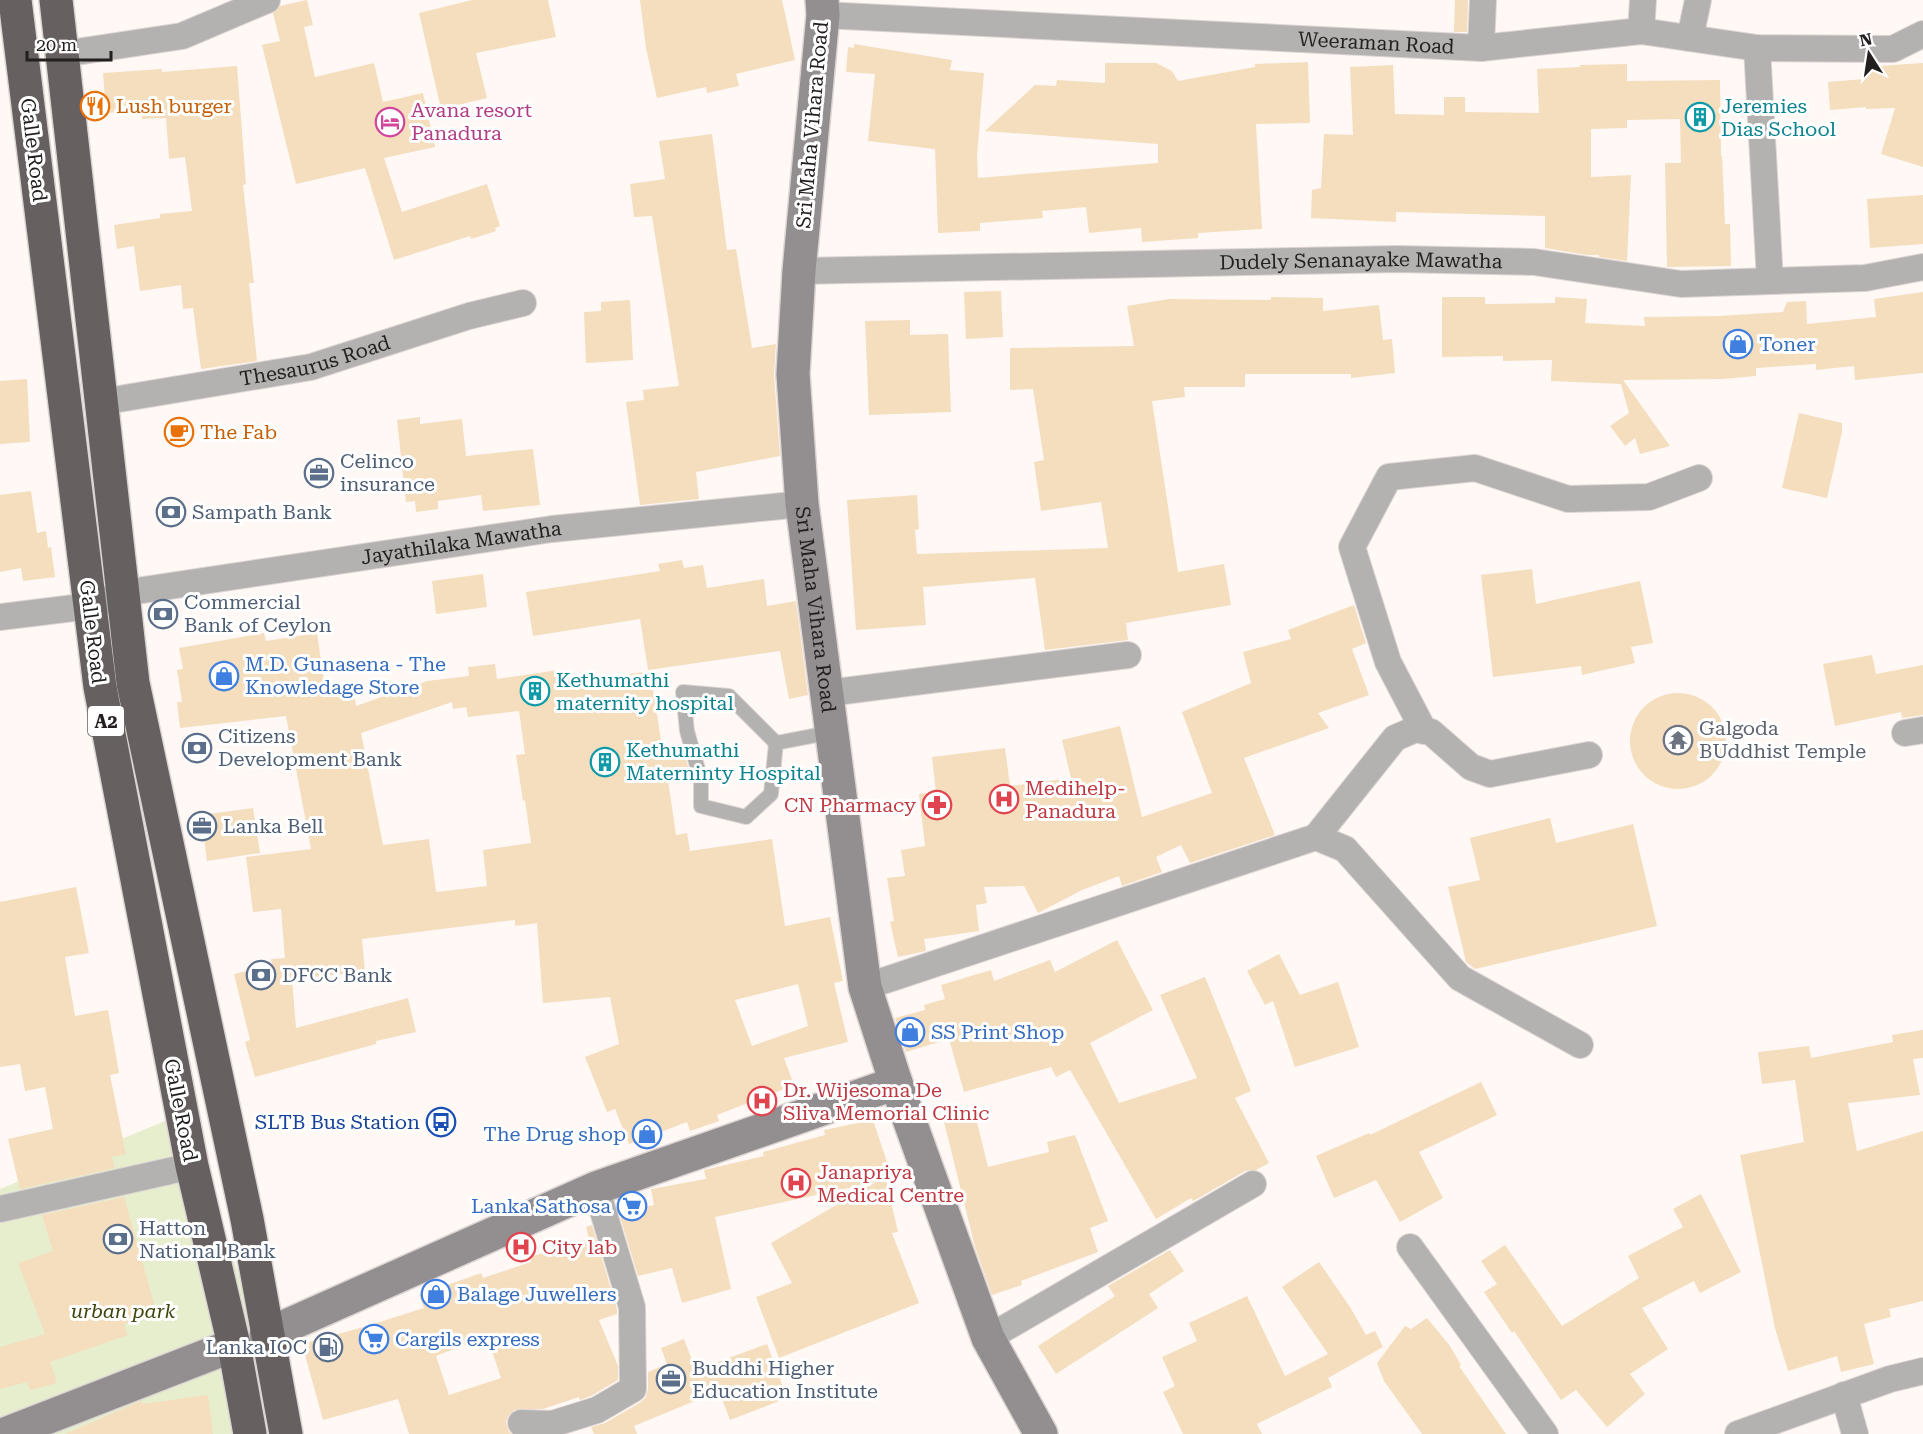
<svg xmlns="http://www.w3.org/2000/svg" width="1923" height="1434" viewBox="0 0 1923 1434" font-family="'Roboto Serif',serif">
<rect width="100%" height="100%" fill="#fff8f5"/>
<!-- green -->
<path fill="#e7eece" d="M182,1114l114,320h-296v-245z"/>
<!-- building -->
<g fill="#f4debe" fill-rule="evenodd">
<path d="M307,0l6,25 -9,2 11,50 59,-14 9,39 40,-9 12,54 -51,11 18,54 85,-28 13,42 -5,2 1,3 -25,8 -1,-3 -76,24 -29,-92 -69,16 -34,-139 18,-4 -7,-28 7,-7z"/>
<path d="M472,0h76l8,37 -80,16 11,45 -46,11 -22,-96z"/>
<path d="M640,0h142l13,60 -59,14 3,12 -32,7 -1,-6 -49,11 -11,-50z"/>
<path d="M1455,0h13l-1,32h-13z"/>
<path d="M854,44l98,16 -2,10 34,3 -7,82 1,23 180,-15v-19l-173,-13 50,-46 21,1 1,-6 48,3v-20h51l16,8 6,10 77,-14v-3l53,-2 2,61 -54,1 6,105 -64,4v5l-56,4 -1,-14 -52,5 -3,-26 -44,4 1,7 -63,5v8l-42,2 -3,-84 -67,-8 7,-67 -29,-2 2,-25 6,1z"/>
<path d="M1923,63v104l-42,-13 14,-46 -29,1v-2l-36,3 -2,-28 36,-3v-12z"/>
<path d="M1627,64v17l93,-1 1,76h1l3,68h5l1,42 -64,1 -2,-104h16l-1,-44 -53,1v8l-36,1v48l40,-2 -4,86 -28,-4v-2h-12l-42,-7v-32l-149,-4v10l-85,-4 1,-28 9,-2 3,-54 29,1 -3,-68 43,-2 2,49 49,1v-18h21v15l74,1 -2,-44 43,-2v-2z"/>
<path d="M237,66l9,118 -3,1 11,98h-5l8,78 -56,8 -8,-61 -10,1 -2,-24 -41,6 -6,-45 -17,3 -3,-24 46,-7v-4l32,-3 -7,-54 -16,2 -3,-41 -24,1v-8l-36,2 -3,-40 59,-4v3z"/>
<path d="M712,134l15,116 9,-1 16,99 24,-4 -2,31 6,81 -84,16 3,27 -59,6 -14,-103 18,-2 -1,-10 36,-4 -27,-170 -18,1 -4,-33 35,-5 -6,-38z"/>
<path d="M1923,195v49l-53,4 -3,-49z"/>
<path d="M1001,291l2,46 -37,2 -2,-47z"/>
<path d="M1923,292v81l-68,7 -1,-14 -38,4v-6l-60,4v8l-34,3 -99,1 47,66 -30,8 -5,-16 -10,8 -15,-20 19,-13 -8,-29 -70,-3 1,-21 -49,1v-5l-61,1v-60h43v7l70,-1v-6l32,2 -2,24 60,3 -1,-9 75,-1 64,-4 4,-10 19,-1 1,23 69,-7 -2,-18z"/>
<path d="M1271,297l52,1v13l56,-6 4,35 9,-1 3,34 -44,5v-4h-106v13h-61l1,10 -33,4 26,171 46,-8 7,41 -105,18 2,17 -83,10 -10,-72 -112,9 3,38 -70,5 -9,-130 70,-5 2,34 -4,1 2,24 191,-6 -7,-46 -60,9 -7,-49 10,-2 -11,-71 -23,1v-42l124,-2 -7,-40 42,-7 102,1z"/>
<path d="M630,300l3,60 -47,3 -2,-51 17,-1v-9z"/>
<path d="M910,320v15l38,-1 3,78 -82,3 -4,-94z"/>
<path d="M27,379l3,63 -30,2v-63z"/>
<path d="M1799,413l43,10v9l-15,66 -45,-10z"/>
<path d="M420,417v7l42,-5 4,37 67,-7 7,56 -57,6 -2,-16 -43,6v8l-22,3 -1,-11 -9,1 -9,-82z"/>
<path d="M31,491l6,42 9,-2 2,17 3,-1 4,30 -32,4 -2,-13 -21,4v-77z"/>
<path d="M682,560l2,8 19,-3 4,23 57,-9 3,27 29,-5 12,94 -19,4 -9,-48 -132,19 -8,-51 -107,17 -7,-44 134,-21 -2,-7z"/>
<path d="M1532,569l4,35 104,-23 13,62 -22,4 4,16 -53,12 -1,-9 -88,11 -12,-102z"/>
<path d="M483,574l4,33 -51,7 -4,-33z"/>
<path d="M1354,605l12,38 -14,6 17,46 -51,18 11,15 -85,30 31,77 -85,28 -9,-18 -25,12 6,15 -40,14 -3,-10 -37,14 -44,23 -14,-27 -40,1 3,16 -11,2 3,26 -55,8 2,12 -28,6 -8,-35 4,-1 -7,-43 18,-2 -4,-26 24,-4 -6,-52 17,-2 -4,-35 73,-9 5,38 61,-8 -9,-38 58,-14 22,91 70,-24 -30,-81 69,-29 -8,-31 48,-13 -3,-9z"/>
<path d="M264,633l2,8 51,-8 9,61 27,-5 3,17 71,-25 42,-5 -1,-9 27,-3 2,15 61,-9 2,14 90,-13 13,82 20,-3 6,20 -22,3 9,62 11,-2 3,18 82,-12 13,87 45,-9 13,64 -9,2 14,59 -64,16 10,27 -77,30 2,6 -29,10 -3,-9 -58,22 -14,-35 -8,3 -22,-55 34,-13 -9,-47 -67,6 -6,-80 -22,3v-6l-153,19 3,33 -73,7 4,49 112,-30 8,34 -40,9v3l-121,33 -10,-35 5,-2 -16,-66 38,-9 -1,-6 14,-1 -4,-49 -28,3 -7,-55 65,-8 -25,-133 -106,12 -3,-26h5l-5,-32 6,-1 -4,-21zM452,702l1,7 13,-2 2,10 51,-6 6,43 -9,1 7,46 2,-1 6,43 -48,7 4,36 -51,6 -7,-53 -46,6 -22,-112zM798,984l10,42 -56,20 -17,-46z"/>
<path d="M1872,655l4,19 47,-9v50l-21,3 -1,-6 -66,14 -12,-62z"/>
<circle cx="1678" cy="741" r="48"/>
<path d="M253,808l7,45 -53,8 -6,-46z"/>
<path d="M1550,818l6,25 77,-19 24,102 -182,43 -9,-7 -18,-75 32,-7 -10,-42z"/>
<path d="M76,887l13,66 -24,4 10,59 33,-6 11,63 -9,2 16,79 -14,3 3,11 -95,21 -12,-50 45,-10 -8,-42 -20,4 -5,-27 -20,3v-165z"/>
<path d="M1117,940l36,70 -63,33 29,60 78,-25 -37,-83 45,-18 46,114 -16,7 34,65 -13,7 -11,1 -48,28 -4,2 -2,-3 -35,21 -86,-149 -14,7 -5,-10 -87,25 -15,-53 -43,13 -11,-34 30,-8 -1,-5 21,-6 -4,-14 50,-15 3,11 56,-21 5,12z"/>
<path d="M1279,954l21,41 38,-13 21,65 -64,20 -22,-66 -8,4 -18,-34z"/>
<path d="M1923,1030v28l-10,1 7,36 -72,8 9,48 66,-20v170l-34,8 2,8 -27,7 10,40 -33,8 -4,-16 -49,15 -13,-43 -35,-173 64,-13 -9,-62 -33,4 -4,-32 51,-6 2,12 82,-16 -1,-7z"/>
<path d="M1481,1082l16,33 -78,37 24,46 -43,24 -24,-42 -42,18 -18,-42 53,-23 1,2z"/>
<path d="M975,1114l13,53 61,-15 -2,-10 28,-7 33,86 -18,7 8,24 -77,29 1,4 -30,10 -17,-48 -31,-125z"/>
<path d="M873,1120l14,42 -5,1 16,69 -6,1 27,70 -140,55 -23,-61 36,-14 -21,-40 105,-61 -161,35 16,72 -49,14 -10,-35 -34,8 -18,-59 4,-1v-4l30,-7 -3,-16 55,-10 -2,-9 60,-14 -1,-4 62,-17 -1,-5z"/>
<path d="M1701,1194l40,78 -41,21 -6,-12 -52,27 26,41 -38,25 15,20 -38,33 -31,-37 -15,10 -47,-69 -2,2 -28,-41 13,-8 -16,-23 24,-16 57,81 77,-48 -11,-22 55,-29 -10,-18z"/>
<path d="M124,1197l33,117 -33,10 4,11 -78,27 7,21 -27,7 -3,-8 -27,7v-42l45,-13 -27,-71 35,-12 -11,-36z"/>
<path d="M592,1225l25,84v5l-18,6 19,46v14l-27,16 -11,4 -1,-3 -36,12 -29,1 -5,5 -3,7 2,8 3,4h-102l-11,-35 -75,21 -21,-76 65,-18 57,-18 -5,-13 62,-22 2,5 48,-16 -1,-5 59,-18 -3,-12zM487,1336l14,42 -52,17 -13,-39z"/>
<path d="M1170,1250l14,21 -35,23 9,14 -102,66 -18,-28 77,-50 -7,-10z"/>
<path d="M1319,1262l31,45 16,28 9,-4 8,16 -55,31 4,9 -75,37 5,10h-79l-20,-42 12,-6 -13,-29 35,-16 -8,-18 58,-27 38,80 43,-22 -46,-67z"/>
<path d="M1427,1318l23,28 11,19 -2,1 47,68h-84l-38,-53 -7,-18 28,-37 6,3z"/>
<path d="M684,1339l12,31 71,-26 20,54 -57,22 -11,-29 -85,35 3,8h-43l-3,-7 14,-4 36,-21 5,-5 2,-8v-17l19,-8 -6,-16z"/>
<path d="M208,1395l5,39h-148l76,-33 1,3z"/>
</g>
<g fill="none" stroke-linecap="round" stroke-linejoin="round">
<!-- lane casing -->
<g stroke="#dcd5d3" stroke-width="16">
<path id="lane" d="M776,743l-47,-47 -46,-4 4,39 14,49v26l45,11 25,-23 5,-51 57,-11"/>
</g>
<!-- street casing -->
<g stroke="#dcd5d3" stroke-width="28">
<g id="street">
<path id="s1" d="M823,15l658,33 160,-17 116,17 136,1 30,-15"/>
<path d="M1641,31l2,-31"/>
<path d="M1690,38l8,-38"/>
<path d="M1481,48l2,-48"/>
<path d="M1757,48l13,233"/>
<path d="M63,54l119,-18 85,-36"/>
<path id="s2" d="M799,271l598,-12 137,3 147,22 184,-6 58,-11"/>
<path id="s3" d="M101,402l210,-35 158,-51 54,-13"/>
<path id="s4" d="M0,617l90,-11 33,-13 429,-64 250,-25"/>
<path d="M828,693l300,-38"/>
<path d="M1424,731l-36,-69 -36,-115 37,-70 86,-9 93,31 81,-2 50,-19"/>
<path d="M1905,733l18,-3"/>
<path d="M1316,837l79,-99 21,-9 15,3 40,35 19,7 99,-19"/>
<path d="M865,987l451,-150 29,12 115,129 120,67"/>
<path d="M0,1209l192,-43"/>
<path d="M1410,1247l135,187"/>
<path d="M988,1338l265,-154"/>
<path d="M1844,1395l11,39"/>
<path d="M521,1423l31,1 45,-14 36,-21 -1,-82 -36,-119"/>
<path d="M1738,1434l152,-55 33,-8"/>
</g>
</g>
<!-- secondary casing -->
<g stroke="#dcd5d3" stroke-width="36">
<g id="secondary">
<path id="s5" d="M822,0l1,15 -24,256 -6,103 9,130 63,483 31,96 92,255 53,96"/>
<path d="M266,1335l330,-147 300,-105"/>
<path d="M5,1434l229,-89"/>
</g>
</g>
<!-- highway casing -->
<g stroke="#dcd5d3" stroke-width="36">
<g id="highway">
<path d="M15,0l85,687 92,479 42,179 16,89"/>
<path d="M56,0l77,683 114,536 39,215"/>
</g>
</g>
<!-- lane -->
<use href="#lane" stroke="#b4b1b1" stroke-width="14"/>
<!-- street -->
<use href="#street" stroke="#b4b1b1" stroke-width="26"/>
<!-- secondary -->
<use href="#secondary" stroke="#938e8f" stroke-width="33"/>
<!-- highway -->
<use href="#highway" stroke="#666061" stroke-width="33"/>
</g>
<!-- icons -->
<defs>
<g id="restaurant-ring" transform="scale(1.5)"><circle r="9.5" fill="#fff" stroke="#e8710a" stroke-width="1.5"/><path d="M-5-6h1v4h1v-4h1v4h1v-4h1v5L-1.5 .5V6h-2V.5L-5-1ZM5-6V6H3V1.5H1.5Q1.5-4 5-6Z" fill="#e8710a"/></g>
<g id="building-ring" transform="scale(1.5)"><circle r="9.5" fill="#fff" stroke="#0f9aa8" stroke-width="1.5"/><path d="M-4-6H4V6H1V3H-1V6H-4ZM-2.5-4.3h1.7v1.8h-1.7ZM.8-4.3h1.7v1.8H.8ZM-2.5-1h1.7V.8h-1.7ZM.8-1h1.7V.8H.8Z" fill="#0f9aa8"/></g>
<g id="hotel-ring" transform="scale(1.5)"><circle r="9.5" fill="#fff" stroke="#d1479c" stroke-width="1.5"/><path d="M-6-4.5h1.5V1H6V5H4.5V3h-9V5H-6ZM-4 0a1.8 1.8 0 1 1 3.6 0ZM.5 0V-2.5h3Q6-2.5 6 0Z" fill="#d1479c"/></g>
<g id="shop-ring" transform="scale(1.5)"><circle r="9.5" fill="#fff" stroke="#3f7fe0" stroke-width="1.5"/><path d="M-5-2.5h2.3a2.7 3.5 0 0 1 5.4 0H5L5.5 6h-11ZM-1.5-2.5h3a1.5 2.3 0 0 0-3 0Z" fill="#3f7fe0"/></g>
<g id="cafe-ring" transform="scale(1.5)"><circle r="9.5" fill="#fff" stroke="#e8710a" stroke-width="1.5"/><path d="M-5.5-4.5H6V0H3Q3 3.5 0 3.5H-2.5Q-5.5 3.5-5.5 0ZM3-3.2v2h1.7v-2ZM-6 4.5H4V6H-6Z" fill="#e8710a"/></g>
<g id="office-ring" transform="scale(1.5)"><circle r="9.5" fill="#fff" stroke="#5c6f8a" stroke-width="1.5"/><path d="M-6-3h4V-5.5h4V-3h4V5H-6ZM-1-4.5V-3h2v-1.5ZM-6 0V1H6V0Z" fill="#5c6f8a"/></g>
<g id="bank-ring" transform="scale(1.5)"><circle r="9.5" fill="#fff" stroke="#5c6f8a" stroke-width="1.5"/><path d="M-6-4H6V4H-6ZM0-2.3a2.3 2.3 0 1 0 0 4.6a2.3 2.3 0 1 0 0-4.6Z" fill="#5c6f8a"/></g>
<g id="temple-ring" transform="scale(1.5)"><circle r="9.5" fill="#fff" stroke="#6b7280" stroke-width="1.5"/><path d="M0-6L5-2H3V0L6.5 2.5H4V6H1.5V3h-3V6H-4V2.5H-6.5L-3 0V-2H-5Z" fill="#6b7280"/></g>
<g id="hospital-ring" transform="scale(1.5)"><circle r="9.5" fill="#fff" stroke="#e0444e" stroke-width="1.5"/><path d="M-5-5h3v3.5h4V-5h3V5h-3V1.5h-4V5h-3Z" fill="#e0444e"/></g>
<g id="pharmacy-ring" transform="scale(1.5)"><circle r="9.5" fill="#fff" stroke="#e0444e" stroke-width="1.5"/><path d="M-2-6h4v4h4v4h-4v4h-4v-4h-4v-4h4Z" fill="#e0444e"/></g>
<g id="bus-ring" transform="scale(1.5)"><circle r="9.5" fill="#fff" stroke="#1a4fb4" stroke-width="1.5"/><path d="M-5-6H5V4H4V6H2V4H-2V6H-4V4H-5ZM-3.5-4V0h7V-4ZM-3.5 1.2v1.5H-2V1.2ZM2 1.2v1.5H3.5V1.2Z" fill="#1a4fb4"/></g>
<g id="supermarket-ring" transform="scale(1.5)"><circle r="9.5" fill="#fff" stroke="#3f7fe0" stroke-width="1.5"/><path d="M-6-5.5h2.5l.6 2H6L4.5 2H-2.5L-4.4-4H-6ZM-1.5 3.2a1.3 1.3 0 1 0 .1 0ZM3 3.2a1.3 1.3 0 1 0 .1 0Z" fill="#3f7fe0"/></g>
<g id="fuel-ring" transform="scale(1.5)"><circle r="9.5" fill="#fff" stroke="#5c6f8a" stroke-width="1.5"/><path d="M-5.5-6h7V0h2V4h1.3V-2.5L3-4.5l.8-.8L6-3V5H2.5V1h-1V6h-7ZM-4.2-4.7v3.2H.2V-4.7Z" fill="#5c6f8a"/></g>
</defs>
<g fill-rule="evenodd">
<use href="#restaurant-ring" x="95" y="106"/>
<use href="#building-ring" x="1700" y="117"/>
<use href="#hotel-ring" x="390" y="122"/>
<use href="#shop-ring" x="1738" y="344"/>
<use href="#cafe-ring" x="179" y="432"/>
<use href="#office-ring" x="319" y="473"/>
<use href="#bank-ring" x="171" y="512"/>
<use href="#bank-ring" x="163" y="614"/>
<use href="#shop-ring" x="224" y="676"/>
<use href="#building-ring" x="535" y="691"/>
<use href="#temple-ring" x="1678" y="740"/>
<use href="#bank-ring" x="197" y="748"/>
<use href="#building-ring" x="605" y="762"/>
<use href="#hospital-ring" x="1004" y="799"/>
<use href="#pharmacy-ring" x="937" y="805"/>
<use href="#office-ring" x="202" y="826"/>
<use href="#bank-ring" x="261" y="975"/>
<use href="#shop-ring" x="910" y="1032"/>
<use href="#hospital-ring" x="762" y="1101"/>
<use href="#bus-ring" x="441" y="1122"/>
<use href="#shop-ring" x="647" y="1134"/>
<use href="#hospital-ring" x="796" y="1183"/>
<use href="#supermarket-ring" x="632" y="1206"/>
<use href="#bank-ring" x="118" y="1239"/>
<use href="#hospital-ring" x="521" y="1247"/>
<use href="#shop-ring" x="436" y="1294"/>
<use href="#supermarket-ring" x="374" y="1339"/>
<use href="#fuel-ring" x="328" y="1347"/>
<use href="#office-ring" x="671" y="1379"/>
</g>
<g text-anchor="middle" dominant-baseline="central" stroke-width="6" stroke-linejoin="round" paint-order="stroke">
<!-- shield labels -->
<rect fill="#fff" stroke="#646262" stroke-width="1.5" x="88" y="706" width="36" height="30" rx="4.5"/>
<g font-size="18" font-weight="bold" fill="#221f1e">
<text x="106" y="721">A2</text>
</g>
<!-- street labels -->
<g font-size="20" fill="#221f1e" stroke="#fff">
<text stroke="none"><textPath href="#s1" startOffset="554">Weeraman Road</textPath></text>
<text transform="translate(812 125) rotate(-85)">Sri Maha Vihara Road</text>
<text transform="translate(34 150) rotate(83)">Galle Road</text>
<text stroke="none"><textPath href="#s2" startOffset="562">Dudely Senanayake Mawatha</textPath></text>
<text stroke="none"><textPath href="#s3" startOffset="218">Thesaurus Road</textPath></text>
<text stroke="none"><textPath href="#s4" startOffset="468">Jayathilaka Mawatha</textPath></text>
<text stroke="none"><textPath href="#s5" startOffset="612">Sri Maha Vihara Road</textPath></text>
<text transform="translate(93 632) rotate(83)">Galle Road</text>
<text transform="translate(181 1110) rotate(79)">Galle Road</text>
</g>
<!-- food labels -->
<g font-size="20" fill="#c56008" stroke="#fff" text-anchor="start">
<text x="116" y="106">Lush burger</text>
<text x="200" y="432">The Fab</text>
</g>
<!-- culture labels -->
<g font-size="20" fill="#0d838f" stroke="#fff" text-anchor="start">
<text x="1721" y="106">Jeremies<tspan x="1721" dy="23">Dias School</tspan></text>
<text x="556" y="680">Kethumathi<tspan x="556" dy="23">maternity hospital</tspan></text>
<text x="626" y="750">Kethumathi<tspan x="626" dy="23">Materninty Hospital</tspan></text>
</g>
<!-- hotel labels -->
<g font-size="20" fill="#b23c85" stroke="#fff" text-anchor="start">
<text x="411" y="110">Avana resort<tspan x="411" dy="23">Panadura</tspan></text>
</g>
<!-- shop labels -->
<g font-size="20" fill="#366cbe" stroke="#fff" text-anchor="start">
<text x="1759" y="344">Toner</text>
<text x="245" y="664">M.D. Gunasena - The<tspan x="245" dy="23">Knowledage Store</tspan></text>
<text x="931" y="1032">SS Print Shop</text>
<text x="626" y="1134" text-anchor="end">The Drug shop</text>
<text x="611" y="1206" text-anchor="end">Lanka Sathosa</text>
<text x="457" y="1294">Balage Juwellers</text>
<text x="395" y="1339">Cargils express</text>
</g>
<!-- service labels -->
<g font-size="20" fill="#4e5e75" stroke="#fff" text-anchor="start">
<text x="340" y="461">Celinco<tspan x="340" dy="23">insurance</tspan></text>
<text x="192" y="512">Sampath Bank</text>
<text x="184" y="602">Commercial<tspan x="184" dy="23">Bank of Ceylon</tspan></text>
<text x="218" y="736">Citizens<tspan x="218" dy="23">Development Bank</tspan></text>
<text x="223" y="826">Lanka Bell</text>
<text x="282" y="975">DFCC Bank</text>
<text x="139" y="1228">Hatton<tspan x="139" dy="23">National Bank</tspan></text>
<text x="307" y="1347" text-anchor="end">Lanka IOC</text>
<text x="692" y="1368">Buddhi Higher<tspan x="692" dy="23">Education Institute</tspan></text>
</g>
<!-- worship labels -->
<g font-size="20" fill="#5b616d" stroke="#fff" text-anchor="start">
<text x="1699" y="728">Galgoda<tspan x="1699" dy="23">BUddhist Temple</tspan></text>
</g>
<!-- health labels -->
<g font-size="20" fill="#be3a42" stroke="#fff" text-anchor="start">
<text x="1025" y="788">Medihelp-<tspan x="1025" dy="23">Panadura</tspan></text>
<text x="916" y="805" text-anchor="end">CN Pharmacy</text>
<text x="783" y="1090">Dr. Wijesoma De<tspan x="783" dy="23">Sliva Memorial Clinic</tspan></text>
<text x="817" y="1172">Janapriya<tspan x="817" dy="23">Medical Centre</tspan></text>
<text x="542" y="1247">City lab</text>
</g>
<!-- transit labels -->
<g font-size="20" fill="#164399" stroke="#fff" text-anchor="end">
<text x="420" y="1122">SLTB Bus Station</text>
</g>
<!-- park labels -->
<g font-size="20" font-style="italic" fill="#3e460d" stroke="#fff">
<text x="123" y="1311">urban park</text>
</g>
</g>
<!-- north arrow -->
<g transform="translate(1869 54) rotate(348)" stroke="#ffffff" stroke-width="4.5" paint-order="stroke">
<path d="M0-4.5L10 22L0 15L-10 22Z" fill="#221f1e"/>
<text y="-9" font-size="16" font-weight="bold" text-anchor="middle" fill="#221f1e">N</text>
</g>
<!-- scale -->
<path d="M27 51v9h84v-9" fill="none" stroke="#221f1e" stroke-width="3"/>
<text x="36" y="51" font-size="18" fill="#221f1e" stroke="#ffffff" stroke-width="4.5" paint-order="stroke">20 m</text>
</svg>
